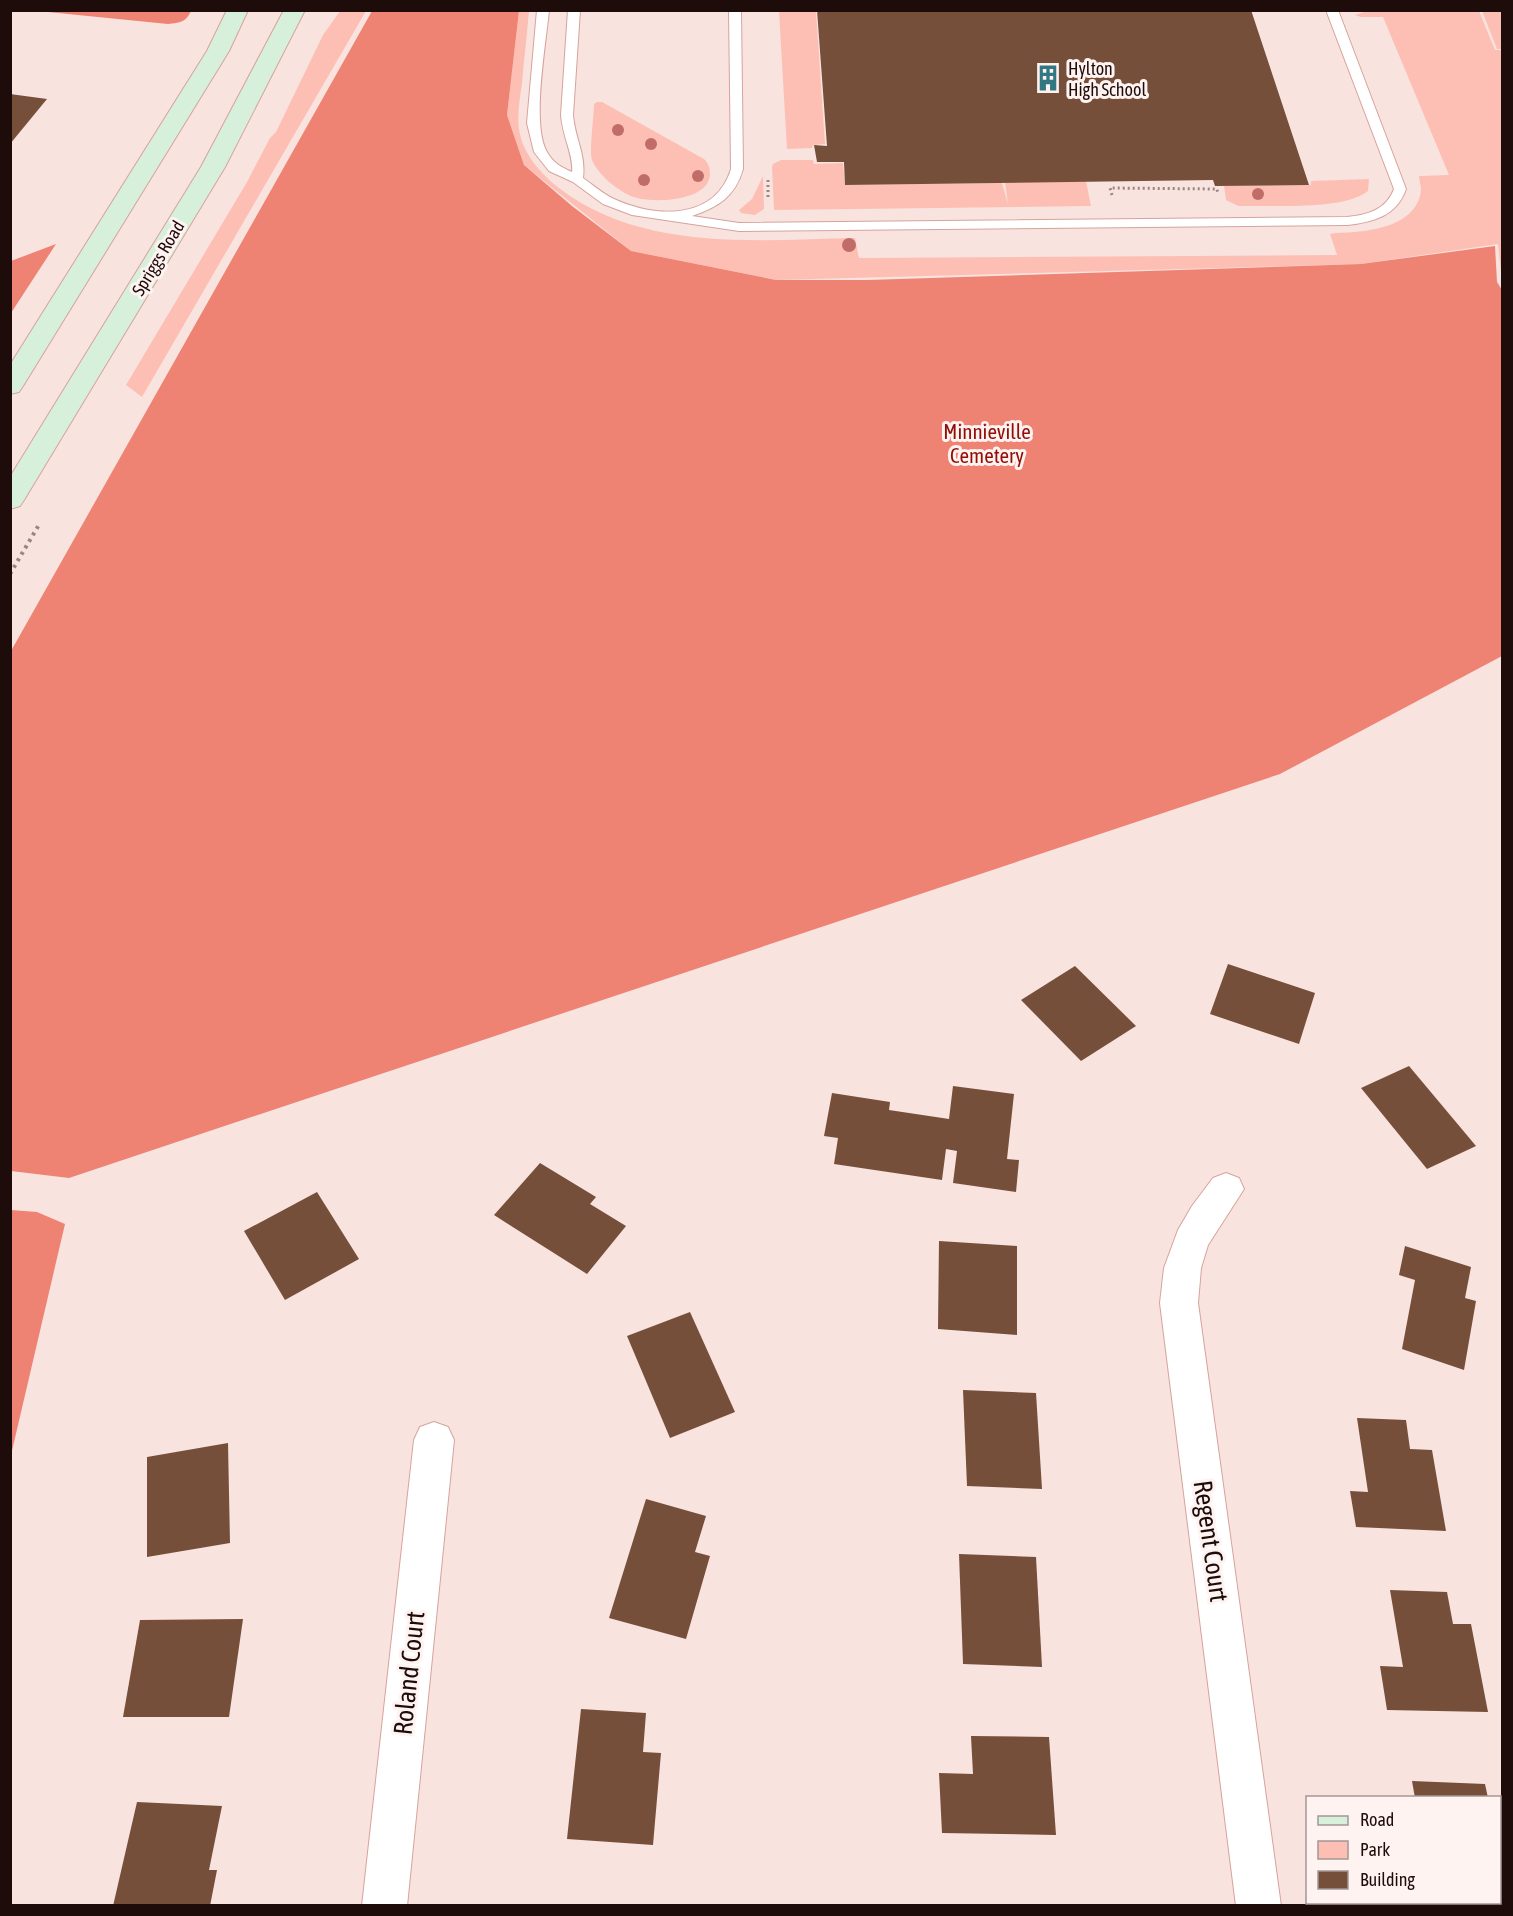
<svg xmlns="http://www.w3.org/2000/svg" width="1513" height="1916" viewBox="0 0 1513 1916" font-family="'Asap Condensed',sans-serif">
<rect width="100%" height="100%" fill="#f9e3df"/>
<!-- green -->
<g fill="#fdbfb4">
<path d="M340,11h26l-224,386 -16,-12 121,-203 23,-44 6,-6 47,-97z"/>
<path d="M519,11h10c-2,24 -5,48 -7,72 -2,15 -5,31 -3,46 3,24 22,45 40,59 83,64 198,52 296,50l4,20 478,-3 -7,-21c8,-2 16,-1 24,-2 26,-2 64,-10 67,-42 0,-5 -2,-10 -2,-14l30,-1 -66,-158h-22l-6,-2 12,-4h112l16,39h7v232l-4,-38 -137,20 -585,16 -145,-29 -107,-86 -17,-50z"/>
<path d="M779,11h37l9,133 -12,1 -1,3 -25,1z"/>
<path d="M1482,11h20v38h-5z"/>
<path d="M597,102h5l102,57c5,5 6,9 6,16 -2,26 -54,28 -73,23 -11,-3 -19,-9 -28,-16 -6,-6 -14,-14 -17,-22 -3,-9 2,-44 2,-56z"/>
<path d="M781,160h32l1,4 29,-1 2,22 157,-2 6,21 -3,-22 81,-1 5,25 -317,4 -2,-43 1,-3z"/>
<path d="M763,176l1,33 -9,6 -14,-2 -2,-3 13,-11z"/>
<path d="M1369,179l-1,12c-25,20 -98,14 -130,15l-12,-6 -2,-14 87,-1v-4z"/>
</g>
<!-- forest -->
<g fill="#ee8373">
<path d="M38,11h153c-5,11 -11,12 -23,13z"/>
<path d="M372,11h147l-12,104 17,50 48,41 59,45 145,29h92l493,-16 134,-18 2,36 5,8v366l-222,118 -1211,404 -58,-7v-520z"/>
<path d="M56,244l-45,69v-52z"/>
<path d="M11,1210l26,2 28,12 -54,231z"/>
</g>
<!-- building -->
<g fill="#754f3a">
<path d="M817,10h434l58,175 -94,1 -2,-6 -368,5 -1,-23h-27l-3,-17 13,1z"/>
<path d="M10,94l37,5 -37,45z"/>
<path d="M1228,964l87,29 -16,51 -89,-30z"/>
<path d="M1075,966l61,60 -55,35 -60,-61z"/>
<path d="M1409,1066l67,80 -49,23 -66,-81z"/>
<path d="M953,1086l61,8 -7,65 12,1 -3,32 -63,-9 4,-32 -11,-2 -4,31 -108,-16 4,-26 -14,-2 8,-43 58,9 -1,8 60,9z"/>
<path d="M540,1163l56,34 -6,7 36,22 -39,48 -93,-59z"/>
<path d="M317,1192l42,67 -74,41 -41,-69z"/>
<path d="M939,1241l78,5v89l-79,-6z"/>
<path d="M1405,1246l66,21 -6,31 11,3 -12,69 -62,-21 13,-69 -16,-5z"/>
<path d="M690,1312l45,100 -65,26 -43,-102z"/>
<path d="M963,1390l73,3 6,96 -75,-3z"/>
<path d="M1357,1418l49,2 4,29 22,1 14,81 -90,-4 -6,-36 18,1z"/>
<path d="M228,1443l2,100 -83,14v-100z"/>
<path d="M646,1499l60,17 -11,36 15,4 -24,83 -77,-21z"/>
<path d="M959,1554l77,3 6,110 -79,-3z"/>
<path d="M1390,1590l57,2 6,32h18l17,88 -101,-2 -7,-44 23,1z"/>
<path d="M243,1619l-14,98h-106l17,-97z"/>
<path d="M581,1709l65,4 -3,39 18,1 -8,92 -86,-6z"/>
<path d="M971,1736l78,1 7,98 -114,-2 -3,-60 34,1z"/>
<path d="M1412,1781l73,3 3,14h-73z"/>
<path d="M137,1802l85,4 -13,64h8l-7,36h-97z"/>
<path d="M1500,1821h2v85h-50l-1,-4h49z"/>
</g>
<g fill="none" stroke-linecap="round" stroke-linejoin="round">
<!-- service casing -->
<g stroke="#d6a39b" stroke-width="2">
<path id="service" d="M537,10h12c-3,34 -18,115 -2,142 6,11 14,15 25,20 2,-16 -10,-37 -11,-57l7,-105h12l-7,105c2,24 13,39 10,63 10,7 20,16 31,21 41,19 101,22 117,-30l-2,-159h12l2,159c-8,28 -25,38 -51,47l47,7 608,-6c20,-2 39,-7 47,-28l-68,-179h12l68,179c-9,27 -33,33 -59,36l-608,6 -107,-16 -29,-11 -30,-22 -24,-11 -15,-19 -7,-29z"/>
</g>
<!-- minor casing -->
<g stroke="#d6a39b" stroke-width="2">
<g id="minor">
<path d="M1226,1173l13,5 5,11 -36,56 -7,23 -3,35 83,603h-45l-76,-603 4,-35 14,-38 14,-24 21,-28z"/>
<path d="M434,1422l14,5 6,13 -47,466h-45l52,-466 6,-13z"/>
</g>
</g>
<!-- secondary casing -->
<g stroke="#d6a39b" stroke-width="2">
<g id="secondary">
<path d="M227,10h21l-19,41 -206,335 -4,6 -9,2v-29l197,-314z"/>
<path d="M284,10h21l-80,157 -201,333 -4,6 -10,3v-32l191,-310z"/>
</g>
</g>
<!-- path-far1 -->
<g stroke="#998582" stroke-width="3" stroke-dasharray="2 3" stroke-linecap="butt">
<path d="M768,180v17"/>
<path d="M1112,195l-2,-7 107,1 1,5"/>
</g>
<!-- path -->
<path stroke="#998582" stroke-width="4" stroke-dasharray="3 4.5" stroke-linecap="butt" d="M10,574l30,-51"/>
<!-- service -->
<use href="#service" fill="#fff" fill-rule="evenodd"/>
<!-- minor -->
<use href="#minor" fill="#fff" fill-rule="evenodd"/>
<!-- secondary -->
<use href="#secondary" fill="#d6f0db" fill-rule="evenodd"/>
</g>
<!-- trees -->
<g fill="#c06d68">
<circle cx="618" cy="130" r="6"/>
<circle cx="651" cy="144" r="6"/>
<circle cx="698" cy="176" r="6"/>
<circle cx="644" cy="180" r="6"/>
<circle cx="1258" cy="194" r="6"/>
<circle cx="849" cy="245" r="7"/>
</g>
<!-- icons -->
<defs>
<g id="building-bare" transform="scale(2.07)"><path d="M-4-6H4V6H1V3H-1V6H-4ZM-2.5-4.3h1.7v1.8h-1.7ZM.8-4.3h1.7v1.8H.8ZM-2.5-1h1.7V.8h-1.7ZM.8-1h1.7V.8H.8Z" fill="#317883" stroke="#fef3f1" stroke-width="2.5" paint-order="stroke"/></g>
</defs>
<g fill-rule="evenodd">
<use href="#building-bare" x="1048" y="78"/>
</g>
<g text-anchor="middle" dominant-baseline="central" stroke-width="6" stroke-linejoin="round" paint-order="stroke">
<!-- far-poi labels -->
<g font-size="18" fill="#1e0c0a" stroke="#fef3f1" text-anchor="start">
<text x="1068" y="68">Hylton<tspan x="1068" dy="21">High School</tspan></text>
</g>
<!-- far-street labels -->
<g font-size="18" fill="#1e0c0a" stroke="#fef3f1">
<text transform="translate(158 258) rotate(-59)">Spriggs Road</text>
</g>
<!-- park labels -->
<g font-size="21" fill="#910d06" stroke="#fef3f1">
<text x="987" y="431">Minnieville<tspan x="987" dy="24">Cemetery</tspan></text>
</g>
<!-- near-street labels -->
<g font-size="26" fill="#1e0c0a" stroke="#fef3f1">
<text transform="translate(1211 1541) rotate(82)">Regent Court</text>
<text transform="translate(409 1673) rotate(-84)">Roland Court</text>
</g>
</g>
<!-- border -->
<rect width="1513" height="1916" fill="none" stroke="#1e0c0a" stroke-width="24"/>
<!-- legend -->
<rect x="1306" y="1796" width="195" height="108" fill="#fef3f1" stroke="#a49795" stroke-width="1.5"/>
<rect x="1318" y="1816" width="30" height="9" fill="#d6f0db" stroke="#a49795" stroke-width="1.5"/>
<text x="1360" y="1826" font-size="18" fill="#1e0c0a">Road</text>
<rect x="1318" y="1841" width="30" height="18" fill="#fdbfb4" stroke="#a49795" stroke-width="1.5"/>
<text x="1360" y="1856" font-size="18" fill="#1e0c0a">Park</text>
<rect x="1318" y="1871" width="30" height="18" fill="#754f3a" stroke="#a49795" stroke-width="1.5"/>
<text x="1360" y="1886" font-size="18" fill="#1e0c0a">Building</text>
</svg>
